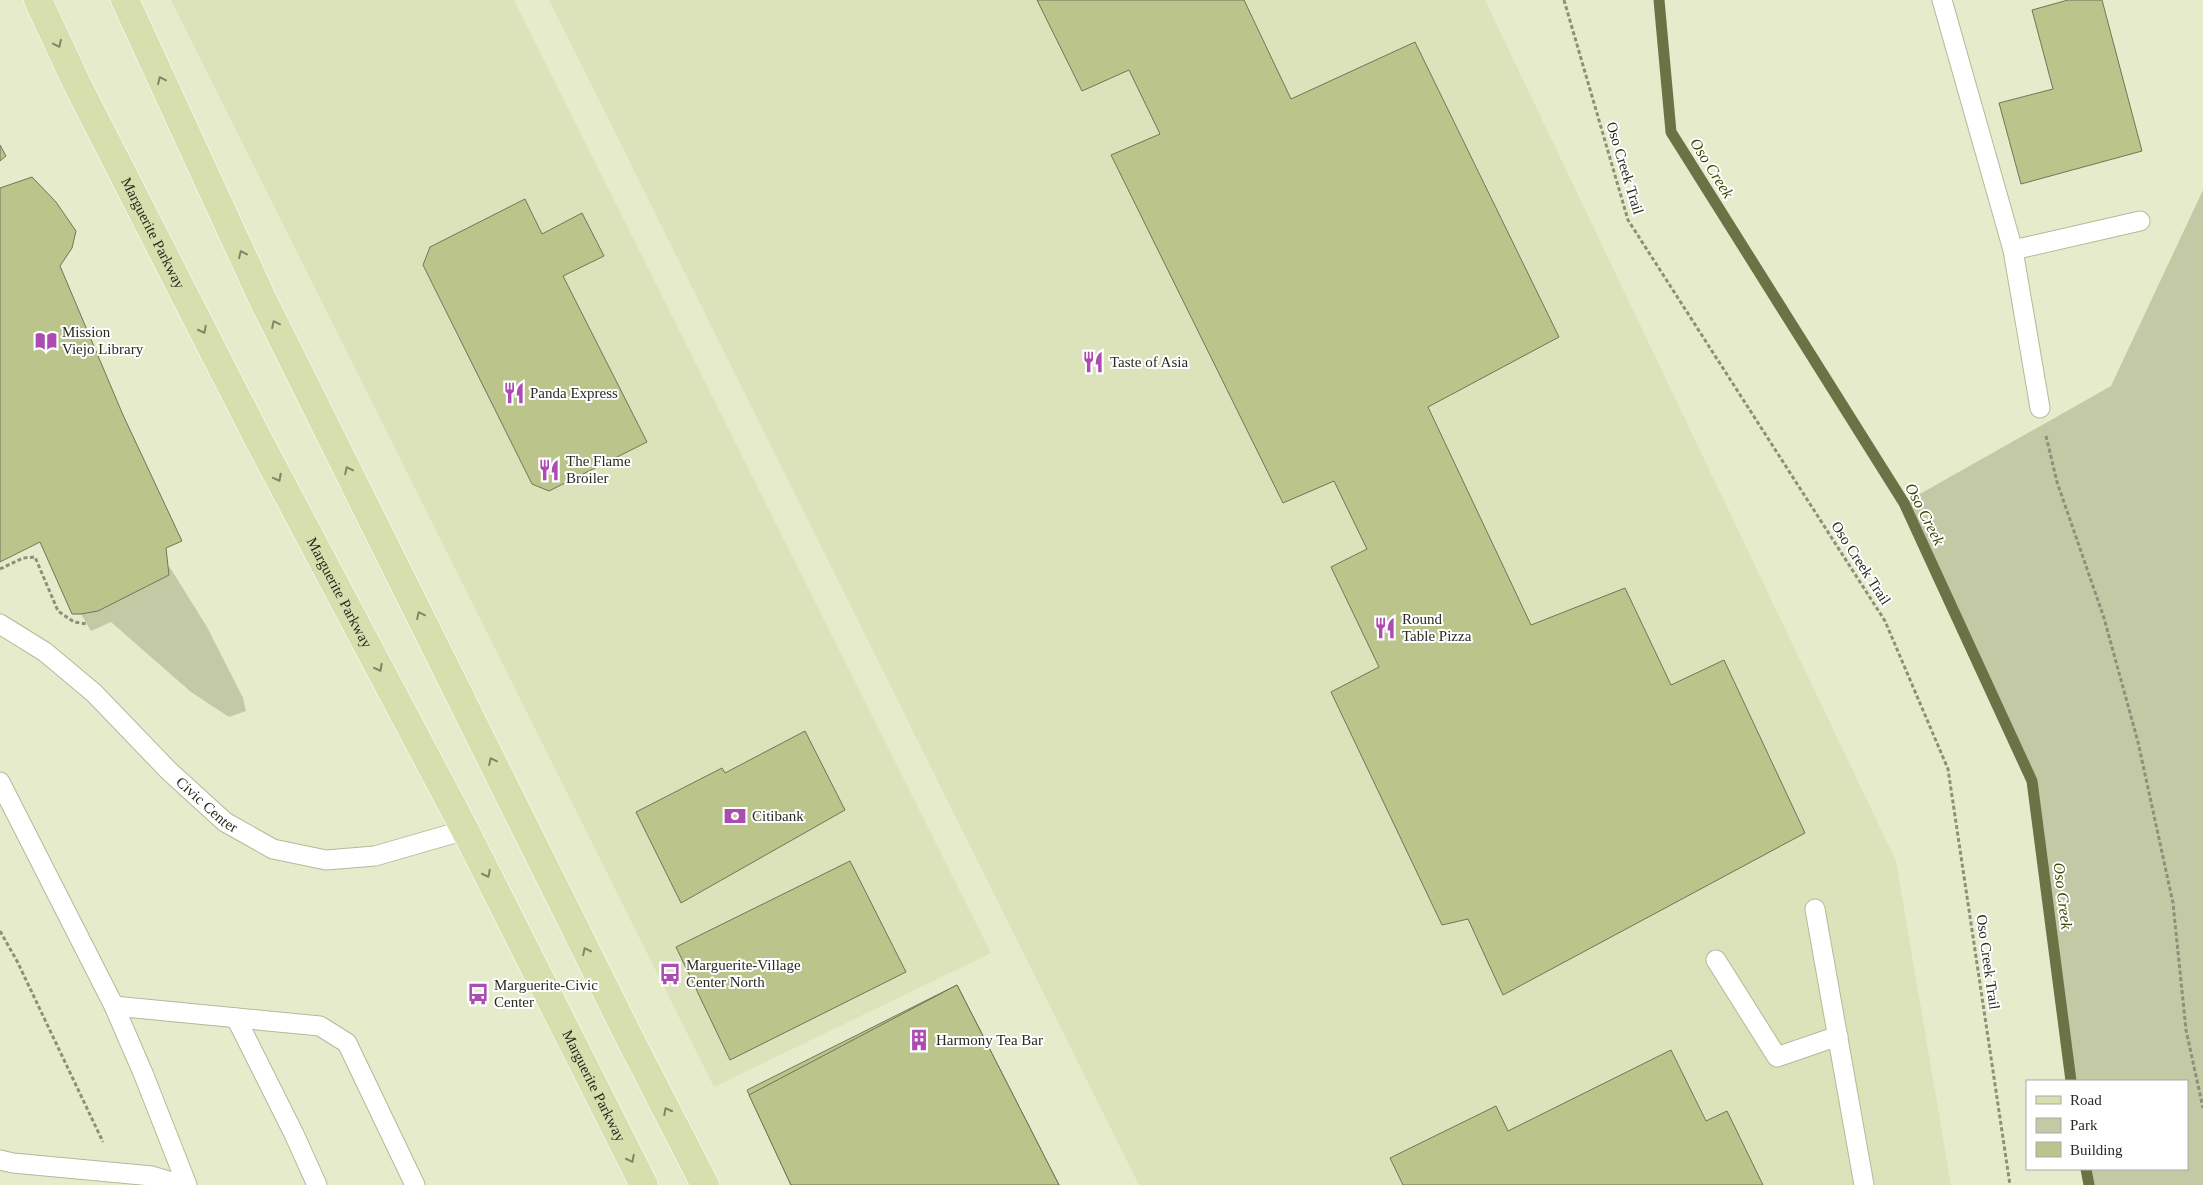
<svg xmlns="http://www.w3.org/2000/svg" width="2203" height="1185" viewBox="0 0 2203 1185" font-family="'Times New Roman',serif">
<rect width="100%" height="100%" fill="#e6eccb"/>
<!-- built -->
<g fill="#dce2ba">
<path d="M171,0h343l477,953 -277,134z"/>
<path d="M549,0h936l411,861 55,324h-812z"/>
</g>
<!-- green -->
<g fill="#c3c9a5">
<path d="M2203,190v995h-114l-3,-16h101v-88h-116l-39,-300 -128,-278 207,-117z"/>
<path d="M169,566l38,61 36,71 3,13 -17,6 -38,-25 -80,-70 -20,9 -10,-17 17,-3 71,-36z"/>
</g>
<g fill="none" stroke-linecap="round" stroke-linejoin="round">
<!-- stream -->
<g stroke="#6c7246" stroke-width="11">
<path d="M1659,0l12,132 233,371 128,278 39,300"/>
<path d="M2086,1169l3,16"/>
</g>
</g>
<!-- building -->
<g fill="#bbc48a" stroke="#717557">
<path d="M1037,0h207l47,99 124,-57 144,295 -131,70 103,218 94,-37 46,97 53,-25 81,173 -302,162 -35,-76 -26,6 -111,-233 48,-25 -48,-100 36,-18 -33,-68 -51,22 -172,-348 49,-21 -31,-64 -47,21z"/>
<path d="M2068,0h34l40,151 -121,33 -22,-81 54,-14 -21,-79z"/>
<path d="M0,145l6,11 -6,5z"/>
<path d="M32,177l24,25 20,29 -4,17 -12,18 63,149 59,126 -16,7 3,27 -71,36 -17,3h-9l-32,-72 -40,20v-374z"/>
<path d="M525,199l17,35 40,-21 22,43 -41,20 84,166 -98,49 -17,-7 -109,-219 7,-18z"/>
<path d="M805,731l40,79 -164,93 -45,-91 86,-44 3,5z"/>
<path d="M850,861l56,111 -176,88 -54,-113z"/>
<path d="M957,985l102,200h-268l-44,-95z"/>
<path d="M957,985l102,200h-268l-42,-90z"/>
<path d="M1671,1050l35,71 21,-10 36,74h-360l-13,-27 106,-52 12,25z"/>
</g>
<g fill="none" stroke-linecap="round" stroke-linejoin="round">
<!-- service casing -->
<g stroke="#b4b999" stroke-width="21">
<g id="service">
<path d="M1942,0l71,250 27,158"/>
<path d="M2013,250l127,-29"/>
<path id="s1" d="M0,624l45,28 49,41 75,78 56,51 48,27 53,11 49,-4 90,-26"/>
<path d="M0,782l114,224 29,67 44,112"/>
<path d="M1815,909l49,276"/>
<path d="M1716,960l61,97 61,-21"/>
<path d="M114,1006l206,20 27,17 68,142"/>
<path d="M236,1018l58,116 23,51"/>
<path d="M0,1160l13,3 139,13 30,9"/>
</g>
</g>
<!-- primary casing -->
<g stroke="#fff" stroke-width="29">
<g id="primary">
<path id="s2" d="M38,0l39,84 179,351 209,395 179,355"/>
<path d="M125,0l137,298 369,743 74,144"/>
</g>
</g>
<!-- path -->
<g stroke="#8c9079" stroke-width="3" stroke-dasharray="4 2.5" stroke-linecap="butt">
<path d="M1564,0l64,220 257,401 63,148 62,416"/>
<path d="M2046,436l11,46 47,136 34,124 35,161 13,127 17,78"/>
<path d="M0,569l23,-11 12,-1 23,54 16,11 13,2"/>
<path d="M0,931l17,30 86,181"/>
</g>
<!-- service -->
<use href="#service" stroke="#fff" stroke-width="19"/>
<!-- primary -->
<use href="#primary" stroke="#d8dfae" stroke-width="28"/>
</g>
<!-- one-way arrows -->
<defs><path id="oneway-chevron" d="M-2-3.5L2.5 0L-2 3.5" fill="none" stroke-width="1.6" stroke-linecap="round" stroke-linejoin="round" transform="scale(1.25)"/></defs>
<g stroke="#808566">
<use href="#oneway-chevron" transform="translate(58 44) rotate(65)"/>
<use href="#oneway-chevron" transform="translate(161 80) rotate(-115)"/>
<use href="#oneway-chevron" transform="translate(242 254) rotate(-115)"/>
<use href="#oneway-chevron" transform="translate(275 324) rotate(-116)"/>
<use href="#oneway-chevron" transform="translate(203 330) rotate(63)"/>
<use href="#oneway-chevron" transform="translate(348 470) rotate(-116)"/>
<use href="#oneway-chevron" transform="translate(278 478) rotate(62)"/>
<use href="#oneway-chevron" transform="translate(420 615) rotate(-116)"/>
<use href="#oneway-chevron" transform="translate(379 668) rotate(62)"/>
<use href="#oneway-chevron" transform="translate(492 761) rotate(-116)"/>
<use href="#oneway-chevron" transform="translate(487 874) rotate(63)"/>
<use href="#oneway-chevron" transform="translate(586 951) rotate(-116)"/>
<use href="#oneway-chevron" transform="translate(667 1111) rotate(-117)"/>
<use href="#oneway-chevron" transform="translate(631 1159) rotate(63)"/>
</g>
<!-- icons -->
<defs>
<g id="library-bare" transform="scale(1.725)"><path d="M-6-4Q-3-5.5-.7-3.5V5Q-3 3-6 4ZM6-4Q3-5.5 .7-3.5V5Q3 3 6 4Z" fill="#ac4bb2" stroke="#fff" stroke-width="2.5" paint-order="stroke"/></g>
<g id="restaurant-bare" transform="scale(1.725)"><path d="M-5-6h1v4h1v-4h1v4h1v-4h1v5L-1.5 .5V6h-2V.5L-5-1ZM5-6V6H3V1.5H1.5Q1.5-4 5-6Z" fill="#ac4bb2" stroke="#fff" stroke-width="2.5" paint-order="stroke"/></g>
<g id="bank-bare" transform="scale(1.725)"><path d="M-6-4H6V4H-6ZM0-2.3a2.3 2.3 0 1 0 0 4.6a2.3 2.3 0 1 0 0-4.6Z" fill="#ac4bb2" stroke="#fff" stroke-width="2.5" paint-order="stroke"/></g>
<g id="bus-bare" transform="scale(1.725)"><path d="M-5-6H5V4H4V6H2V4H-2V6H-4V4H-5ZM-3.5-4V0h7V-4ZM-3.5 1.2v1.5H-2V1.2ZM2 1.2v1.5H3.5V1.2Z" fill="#ac4bb2" stroke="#fff" stroke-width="2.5" paint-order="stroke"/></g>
<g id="building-bare" transform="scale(1.725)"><path d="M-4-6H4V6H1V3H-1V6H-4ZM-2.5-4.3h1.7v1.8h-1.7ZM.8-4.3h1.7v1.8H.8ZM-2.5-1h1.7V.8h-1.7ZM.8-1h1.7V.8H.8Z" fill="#ac4bb2" stroke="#fff" stroke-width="2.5" paint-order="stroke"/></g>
</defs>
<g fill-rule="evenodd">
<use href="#library-bare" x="46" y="341"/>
<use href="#restaurant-bare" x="1093" y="362"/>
<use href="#restaurant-bare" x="514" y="393"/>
<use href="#restaurant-bare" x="549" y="470"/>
<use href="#restaurant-bare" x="1385" y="628"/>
<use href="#bank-bare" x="735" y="816"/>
<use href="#bus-bare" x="670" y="974"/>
<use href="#bus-bare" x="478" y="994"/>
<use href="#building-bare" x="919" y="1040"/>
</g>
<g text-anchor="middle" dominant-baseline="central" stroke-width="4" stroke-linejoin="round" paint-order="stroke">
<!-- street labels -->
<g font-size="15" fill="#292b1f" stroke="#fff">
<text transform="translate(1625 168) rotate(73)">Oso Creek Trail</text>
<text stroke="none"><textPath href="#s2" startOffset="260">Marguerite Parkway</textPath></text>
<text transform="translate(1861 563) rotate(57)">Oso Creek Trail</text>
<text stroke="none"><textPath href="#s2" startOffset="665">Marguerite Parkway</textPath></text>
<text stroke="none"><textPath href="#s1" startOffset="276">Civic Center</textPath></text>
<text transform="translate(1988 962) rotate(82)">Oso Creek Trail</text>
<text stroke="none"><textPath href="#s2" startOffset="1220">Marguerite Parkway</textPath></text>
</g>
<!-- poi labels -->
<g font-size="15" fill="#292b1f" stroke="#fff" text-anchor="start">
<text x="62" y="332">Mission<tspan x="62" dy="17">Viejo Library</tspan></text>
<text x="1110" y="362">Taste of Asia</text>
<text x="530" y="393">Panda Express</text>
<text x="566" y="461">The Flame<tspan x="566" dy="17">Broiler</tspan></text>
<text x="1402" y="619">Round<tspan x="1402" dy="17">Table Pizza</tspan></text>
<text x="752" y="816">Citibank</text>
<text x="686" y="965">Marguerite-Village<tspan x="686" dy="17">Center North</tspan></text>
<text x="494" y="985">Marguerite-Civic<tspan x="494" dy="17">Center</tspan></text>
<text x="936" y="1040">Harmony Tea Bar</text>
</g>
<!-- water labels -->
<g font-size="16" font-style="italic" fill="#424800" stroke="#fff">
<text transform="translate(1712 168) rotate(58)">Oso Creek</text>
<text transform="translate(1925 514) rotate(63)">Oso Creek</text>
<text transform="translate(2063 896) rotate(83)">Oso Creek</text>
</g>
</g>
<!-- legend -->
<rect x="2026" y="1080" width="162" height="90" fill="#ffffff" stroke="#a9aaa5"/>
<rect x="2036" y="1096" width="25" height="8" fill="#d8dfae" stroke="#a9aaa5"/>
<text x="2070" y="1105" font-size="15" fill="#292b1f">Road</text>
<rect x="2036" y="1118" width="25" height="15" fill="#c3c9a5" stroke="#a9aaa5"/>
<text x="2070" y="1130" font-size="15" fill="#292b1f">Park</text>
<rect x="2036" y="1142" width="25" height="15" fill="#bbc48a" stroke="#a9aaa5"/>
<text x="2070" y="1155" font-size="15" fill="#292b1f">Building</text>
</svg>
